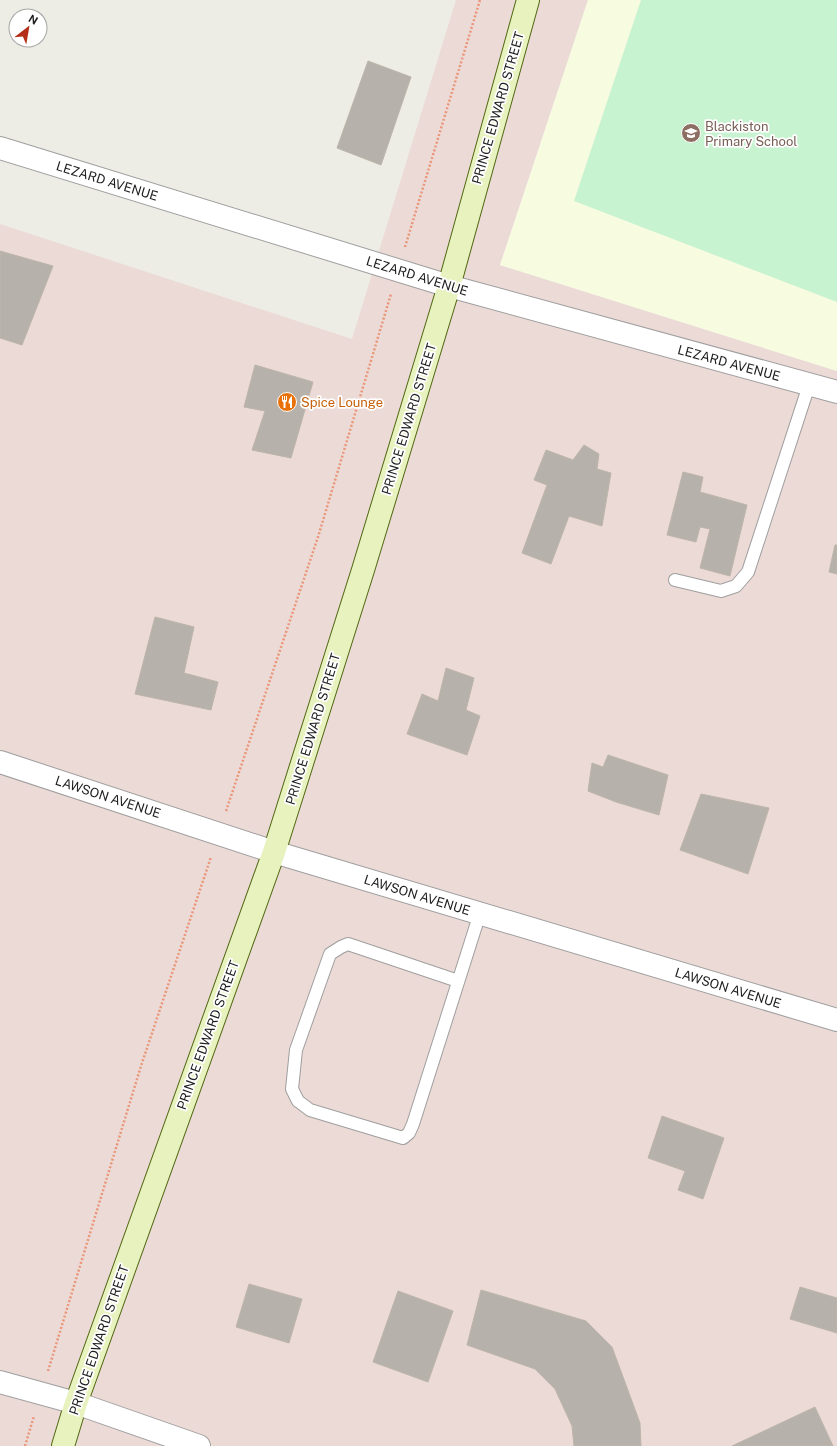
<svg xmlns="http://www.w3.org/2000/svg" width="837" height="1446" viewBox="0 0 837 1446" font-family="'Public Sans',sans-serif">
<rect width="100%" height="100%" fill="#edece5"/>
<!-- commercial -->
<path fill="#ecdad6" d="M456,0h132l-88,265 337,106v1075h-837v-1222l352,115z"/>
<!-- education -->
<path fill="#f7fbe0" d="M588,0h249v371l-337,-106z"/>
<!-- park -->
<path fill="#c7f3d1" d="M641,0h196v302l-263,-101z"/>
<!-- building -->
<g fill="#b6b2ab" stroke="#bdb5a9">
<path d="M368,61l43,16 -30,88 -44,-17z"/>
<path d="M0,251l53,15 -31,79 -22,-7z"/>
<path d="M255,365l58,17 -22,76 -39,-8 13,-39 -21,-4z"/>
<path d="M584,445l15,9 -2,15 14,4 -9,53 -33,-10 -18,48 -29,-11 25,-68 -13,-5 12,-30 27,10z"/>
<path d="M683,472l20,5 -3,15 47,13 -17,71 -30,-8 10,-39 -10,-2 -4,15 -29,-7z"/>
<path d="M835,545h2v29l-8,-2z"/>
<path d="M155,617l39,10 -10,46 34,9 -7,28 -76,-16z"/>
<path d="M446,668l28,10 -8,32 14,6 -13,39 -60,-21 15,-40 16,7z"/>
<path d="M608,755l60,20 -9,40 -43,-13 -28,-11 4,-28 11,4z"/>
<path d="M701,794l68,14 -21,66 -68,-24z"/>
<path d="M662,1116l62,22 -21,61 -25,-9 7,-19 -37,-13z"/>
<path d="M249,1284l53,15 -13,44 -53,-16z"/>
<path d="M800,1287l37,11v35l-47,-14z"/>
<path d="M481,1290l105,31 26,26 28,76 1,23h-67l-2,-20 -17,-37 -20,-20 -68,-24z"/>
<path d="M398,1291l55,20 -25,71 -55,-20z"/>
<path d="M815,1407l18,39h-101z"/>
</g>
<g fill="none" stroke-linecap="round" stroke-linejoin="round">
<!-- service casing -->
<g stroke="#9f9f9f" stroke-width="14">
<g id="service">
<path d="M675,580l46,11 15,-5 12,-14 61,-187"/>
<path d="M458,981l-110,-37 -7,3 -11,7 -34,96 -4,39 6,12 12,9 93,28 6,-5 4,-9 67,-211"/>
</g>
</g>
<!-- minor casing -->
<g stroke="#9f9f9f" stroke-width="24">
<g id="minor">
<path d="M0,148l449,138 388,106"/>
<path d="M0,762l274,90 563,168"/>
<path d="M0,1382l76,21 123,43"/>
</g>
</g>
<!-- secondary casing -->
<g stroke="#516812" stroke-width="24">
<path id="secondary" d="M63,1446l13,-43 198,-551 89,-282 86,-284 79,-286"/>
</g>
<!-- path -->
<g stroke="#e9967a" stroke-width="2.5" stroke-dasharray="2 2" stroke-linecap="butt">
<path d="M405,247l75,-247"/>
<path d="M226,811l92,-274 73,-243"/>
<path d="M48,1371l93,-305 70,-209"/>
<path d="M25,1446l9,-30"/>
</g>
<!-- service -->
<use href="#service" stroke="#fff" stroke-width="12"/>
<!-- minor -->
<use href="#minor" stroke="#fff" stroke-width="22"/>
<!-- secondary -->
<use href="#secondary" stroke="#e7f2bf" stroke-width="22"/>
</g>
<!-- icons -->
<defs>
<g id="school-disc" transform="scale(1)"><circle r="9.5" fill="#8d6e63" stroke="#fff"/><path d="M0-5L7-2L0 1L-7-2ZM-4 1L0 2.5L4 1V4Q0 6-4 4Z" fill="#fff"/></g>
<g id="restaurant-disc" transform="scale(1)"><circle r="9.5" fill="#e8710a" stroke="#fff"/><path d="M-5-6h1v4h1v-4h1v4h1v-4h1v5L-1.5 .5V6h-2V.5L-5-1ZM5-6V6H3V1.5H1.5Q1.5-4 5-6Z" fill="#fff"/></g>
</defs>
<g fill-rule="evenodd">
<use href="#school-disc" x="691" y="133"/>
<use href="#restaurant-disc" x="287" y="402"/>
</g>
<g text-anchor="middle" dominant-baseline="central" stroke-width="3.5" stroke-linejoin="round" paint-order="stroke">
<!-- street labels -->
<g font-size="13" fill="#1e1e1e" stroke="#fff">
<text transform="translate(498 108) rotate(-74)">PRINCE EDWARD STREET</text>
<text transform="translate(107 181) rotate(17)">LEZARD AVENUE</text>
<text transform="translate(417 276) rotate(17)">LEZARD AVENUE</text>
<text transform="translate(729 363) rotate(15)">LEZARD AVENUE</text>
<text transform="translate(409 419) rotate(-73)">PRINCE EDWARD STREET</text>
<text transform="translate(313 729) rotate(-73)">PRINCE EDWARD STREET</text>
<text transform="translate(108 797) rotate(18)">LAWSON AVENUE</text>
<text transform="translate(417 895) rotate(17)">LAWSON AVENUE</text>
<text transform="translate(728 988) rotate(17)">LAWSON AVENUE</text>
<text transform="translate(208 1035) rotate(-70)">PRINCE EDWARD STREET</text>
<text transform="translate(99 1340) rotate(-71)">PRINCE EDWARD STREET</text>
</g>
<!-- education labels -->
<g font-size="13" fill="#785e54" stroke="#fff" text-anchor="start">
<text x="705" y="126">Blackiston<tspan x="705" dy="15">Primary School</tspan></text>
</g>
<!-- food labels -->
<g font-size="13" fill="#c56008" stroke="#fff" text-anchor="start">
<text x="301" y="402">Spice Lounge</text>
</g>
</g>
<!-- north arrow -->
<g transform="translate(28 28) rotate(31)"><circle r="19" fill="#ffffff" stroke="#a5a5a5"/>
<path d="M0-3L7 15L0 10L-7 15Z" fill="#b42f17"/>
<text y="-6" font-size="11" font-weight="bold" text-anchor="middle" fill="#1e1e1e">N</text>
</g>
</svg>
